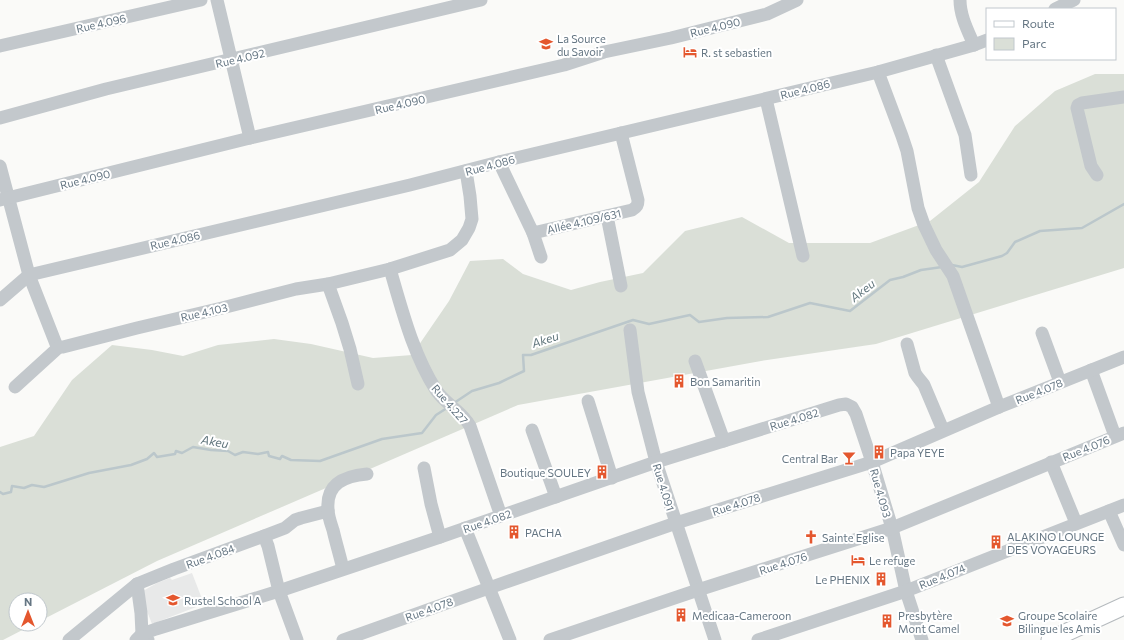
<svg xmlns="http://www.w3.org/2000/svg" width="1124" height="640" viewBox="0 0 1124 640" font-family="Commissioner,sans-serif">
<rect width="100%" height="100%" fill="#fafaf8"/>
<!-- built -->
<path fill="#e8e9e9" d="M192,573l12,31 -52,20 -11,-28 2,-5 14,-8 13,-5 2,2z"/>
<!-- green -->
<path fill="#dadfd7" d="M1095,74h29v194l-248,76 -115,17 -243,44 -361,156 -117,60v-21h-24v24h18l-31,16h-3v-193l34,-11 38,-56 40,-35 40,5 31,6 35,-11 56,-6 37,5 62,14 39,-3 37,-54 21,-40 33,-2 20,15 48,16 29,-8 43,-9 42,-42 57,-14 47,26h81l60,-22 49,-39 36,-56 40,-35z"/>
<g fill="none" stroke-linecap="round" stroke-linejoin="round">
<!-- stream -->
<g stroke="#bbc7cb" stroke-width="2.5">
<path d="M952,265l10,2 40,-11 5,-3 8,-11 25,-11 42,-3 42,-24"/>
<path d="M454,403l18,-12 27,-8 25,-12 -1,-16h8l102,-35 16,4 41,-9 9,7 28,-4 41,-1 42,-14 40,8 40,-31 13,-3 18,-7 21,-3"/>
<path d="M0,492l3,2 8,-2 1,-6 12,2 8,-3 12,2 45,-14 42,-8 16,-6 7,-6 3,4 18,-3 1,-3 6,2 11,-6 18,3 17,1 7,4 8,-3 15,2 10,-2 1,4 11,3 2,-3 9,4 29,1 62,-22 40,-6 14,-18 11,-7"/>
</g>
<!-- major casing -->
<g stroke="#b5babe" stroke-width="19">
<path id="major" d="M1050,640l74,-34"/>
</g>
<!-- minor -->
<g stroke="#c3c8cc" stroke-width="13">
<path d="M217,0l33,138"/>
<path d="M960,0c0,16 8,31 14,45"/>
<path d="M1055,9l19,-9"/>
<path d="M0,46l201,-46"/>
<path d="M936,55l29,80 6,40"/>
<path d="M878,72l24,64 5,15 11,57 6,17 12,25 17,26 46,131"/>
<path d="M766,99l37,157"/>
<path d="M0,118l106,-29 375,-89"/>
<path d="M499,162l34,71 99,-23c5,-3 6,-5 6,-10l-17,-67"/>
<path d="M0,166l29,109 27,69 3,3h4l74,-19 85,-20 74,-19 32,-5 62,-15 60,-19 12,-10 7,-12 3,-9 -2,-23 -4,-25"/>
<path d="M1097,175l-6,-9 -14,-58 1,-3 4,-2 42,-6"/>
<path d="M0,200l250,-62 314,-73 40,-13 67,-14 96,-24 30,-14"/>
<path d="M607,216l14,70"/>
<path d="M533,233l8,24"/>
<path d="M390,269c12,41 23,85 46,121 9,14 26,21 34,36l31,90"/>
<path d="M328,284l14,39 8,26 8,35"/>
<path d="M0,300l29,-25 381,-90 89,-23 379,-90 96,-27 13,-5"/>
<path d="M630,330l8,62 18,70 59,178"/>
<path d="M1042,333l18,49"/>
<path d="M907,344l8,29c3,5 6,8 9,12l19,45"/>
<path d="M695,361l29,80"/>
<path d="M1091,370l24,66"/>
<path d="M15,387l44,-40"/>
<path d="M588,401l24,77"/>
<path d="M532,430l24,67"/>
<path d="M1051,462l25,61"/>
<path d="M424,468l7,36 9,33"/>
<path d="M1109,511l15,34"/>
<path d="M465,528l45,112"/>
<path d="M264,536l21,-8 10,-8 6,-2 27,-7"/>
<path d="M343,569c-3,-13 -7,-26 -10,-39 -2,-6 -5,-14 -5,-21 -2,-26 17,-33 39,-35"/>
<path d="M137,584l4,29 1,21 6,6"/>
<path d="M69,640l68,-56 37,-15 90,-33 4,10 11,45 18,49"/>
<path d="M136,640l6,-6 14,-5 123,-38 161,-54 216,-75 183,-57 7,-1 6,3 4,7 16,48 20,66 14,63 16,49"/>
<path d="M343,640l146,-52 187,-65 196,-61 127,-55 125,-50"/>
<path d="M550,640l148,-50 194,-62 232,-95"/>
<path d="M758,640l148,-49 218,-86"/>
</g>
<!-- major -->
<use href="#major" stroke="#fff" stroke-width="17"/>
</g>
<!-- icons -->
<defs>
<g id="school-bare" transform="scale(1.08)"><path d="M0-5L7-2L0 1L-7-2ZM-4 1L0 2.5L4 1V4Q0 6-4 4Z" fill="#e4572e" stroke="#fff" stroke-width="2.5" paint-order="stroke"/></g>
<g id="hotel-bare" transform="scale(1.08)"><path d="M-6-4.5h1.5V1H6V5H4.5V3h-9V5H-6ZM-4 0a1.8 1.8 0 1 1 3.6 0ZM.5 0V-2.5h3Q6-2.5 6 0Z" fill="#e4572e" stroke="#fff" stroke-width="2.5" paint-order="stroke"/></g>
<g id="building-bare" transform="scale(1.08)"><path d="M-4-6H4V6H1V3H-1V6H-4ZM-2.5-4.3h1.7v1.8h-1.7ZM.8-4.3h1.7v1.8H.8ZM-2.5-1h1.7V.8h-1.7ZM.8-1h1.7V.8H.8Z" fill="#e4572e" stroke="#fff" stroke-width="2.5" paint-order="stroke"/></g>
<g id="bar-bare" transform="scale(1.08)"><path d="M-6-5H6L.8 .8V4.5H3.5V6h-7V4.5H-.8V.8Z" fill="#e4572e" stroke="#fff" stroke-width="2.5" paint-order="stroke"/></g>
<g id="church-bare" transform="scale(1.08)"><path d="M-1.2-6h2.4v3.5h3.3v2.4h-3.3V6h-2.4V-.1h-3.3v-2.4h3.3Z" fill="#e4572e" stroke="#fff" stroke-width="2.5" paint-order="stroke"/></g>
</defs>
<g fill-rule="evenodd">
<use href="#school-bare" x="546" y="44"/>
<use href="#hotel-bare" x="690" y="52"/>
<use href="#building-bare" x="679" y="381"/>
<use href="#building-bare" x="879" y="452"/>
<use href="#bar-bare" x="849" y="458"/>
<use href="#building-bare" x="602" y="472"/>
<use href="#building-bare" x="514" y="532"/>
<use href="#church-bare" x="811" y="537"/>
<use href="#building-bare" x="996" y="542"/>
<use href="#hotel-bare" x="858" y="560"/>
<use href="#building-bare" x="881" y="579"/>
<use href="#school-bare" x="173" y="600"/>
<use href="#building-bare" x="681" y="615"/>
<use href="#building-bare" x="887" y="621"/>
<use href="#school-bare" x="1007" y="621"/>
</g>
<g text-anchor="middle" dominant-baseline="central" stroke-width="4" stroke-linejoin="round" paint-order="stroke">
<!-- street labels -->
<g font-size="11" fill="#657683" stroke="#fff">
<text transform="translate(101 23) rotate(-13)">Rue 4.096</text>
<text transform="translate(715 27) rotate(-14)">Rue 4.090</text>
<text transform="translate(240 58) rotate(-13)">Rue 4.092</text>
<text transform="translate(805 89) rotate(-14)">Rue 4.086</text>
<text transform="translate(400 104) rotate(-13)">Rue 4.090</text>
<text transform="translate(490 165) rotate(-15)">Rue 4.086</text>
<text transform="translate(85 179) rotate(-14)">Rue 4.090</text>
<text transform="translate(584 221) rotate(-13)">Allée 4.109/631</text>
<text transform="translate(175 240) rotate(-13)">Rue 4.086</text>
<text transform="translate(204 312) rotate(-13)">Rue 4.103</text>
<text transform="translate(1039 391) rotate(-22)">Rue 4.078</text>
<text transform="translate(450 404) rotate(49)">Rue 4.227</text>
<text transform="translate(794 419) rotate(-17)">Rue 4.082</text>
<text transform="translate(1086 448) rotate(-22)">Rue 4.076</text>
<text transform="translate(664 487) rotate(73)">Rue 4.091</text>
<text transform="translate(881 493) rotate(74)">Rue 4.093</text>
<text transform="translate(736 504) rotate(-18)">Rue 4.078</text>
<text transform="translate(487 521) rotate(-19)">Rue 4.082</text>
<text transform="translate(210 556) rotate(-20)">Rue 4.084</text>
<text transform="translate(783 563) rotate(-18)">Rue 4.076</text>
<text transform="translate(942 576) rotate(-22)">Rue 4.074</text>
<text transform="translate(429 609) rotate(-20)">Rue 4.078</text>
</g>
<!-- poi labels -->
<g font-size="11" fill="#657683" stroke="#fff" text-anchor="start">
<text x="557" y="38">La Source<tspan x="557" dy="13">du Savoir</tspan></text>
<text x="701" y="52">R. st sebastien</text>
<text x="690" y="381">Bon Samaritin</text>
<text x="890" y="452">Papa YEYE</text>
<text x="838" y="458" text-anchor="end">Central Bar</text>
<text x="591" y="472" text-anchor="end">Boutique SOULEY</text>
<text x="525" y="532">PACHA</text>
<text x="1007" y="536">ALAKINO LOUNGE<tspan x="1007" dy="13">DES VOYAGEURS</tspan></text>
<text x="822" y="537">Sainte Eglise</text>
<text x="869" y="560">Le refuge</text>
<text x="870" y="579" text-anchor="end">Le PHENIX</text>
<text x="184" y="600">Rustel School A</text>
<text x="692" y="615">Medicaa-Cameroon</text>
<text x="898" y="615">Presbytère<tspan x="898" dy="13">Mont Camel</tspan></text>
<text x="1018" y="615">Groupe Scolaire<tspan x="1018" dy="13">Bilingue les Amis</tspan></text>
</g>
<!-- water labels -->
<g font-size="12" font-style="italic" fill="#60757c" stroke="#fff">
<text transform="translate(862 290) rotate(-38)">Akeu</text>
<text transform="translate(545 339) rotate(-18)">Akeu</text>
<text transform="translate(215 441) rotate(10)">Akeu</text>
</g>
</g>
<!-- legend -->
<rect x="986" y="8" width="130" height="52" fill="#ffffff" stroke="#c1c8cd"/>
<rect x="994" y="21" width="20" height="6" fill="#ffffff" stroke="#c1c8cd"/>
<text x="1022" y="28" font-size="12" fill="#657683">Route</text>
<rect x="994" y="38" width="20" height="12" fill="#dadfd7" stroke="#c1c8cd"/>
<text x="1022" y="48" font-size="12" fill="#657683">Parc</text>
<!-- north arrow -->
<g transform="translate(28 612)"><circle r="19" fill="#ffffff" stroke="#c1c8cd"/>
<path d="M0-3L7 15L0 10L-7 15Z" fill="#e4572e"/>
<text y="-6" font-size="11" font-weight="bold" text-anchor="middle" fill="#657683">N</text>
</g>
</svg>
